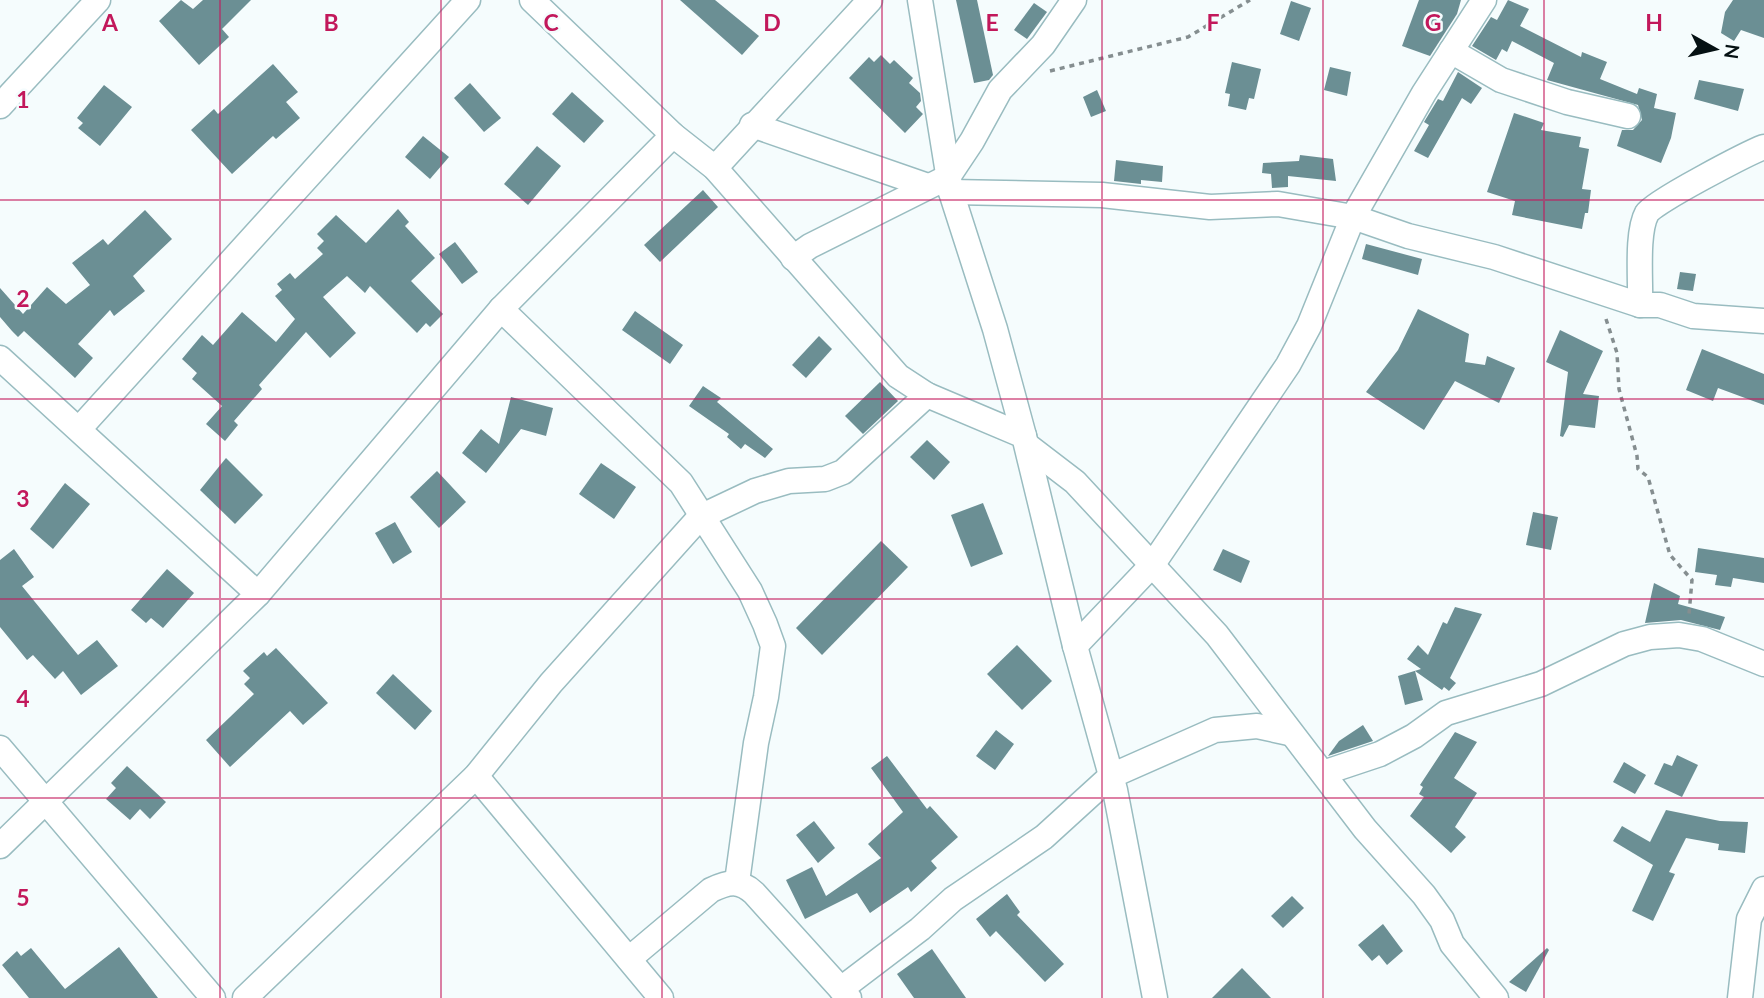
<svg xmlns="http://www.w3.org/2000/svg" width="1764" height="998" viewBox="0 0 1764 998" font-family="Lato,sans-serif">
<rect width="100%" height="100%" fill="#f5fcfd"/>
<!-- building -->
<g fill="#6b8f94">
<path d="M181,0l12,9 10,-9h48l-29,29 7,8 -30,28 -40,-44z"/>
<path d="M680,0h35l44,36 -17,19z"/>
<path d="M956,0h21l16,75 -4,5 -15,3z"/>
<path d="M1419,0h42l-4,14 -27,42 -28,-10z"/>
<path d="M1508,0l21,9 -9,17 61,31 1,-5 25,10 -7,17 37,15 2,-6 18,6 -3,14 22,5 -5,25 -10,25 -44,-17 5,-16h11l9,-10 -4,-15 -91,-25 7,-17 -42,-22 -5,11 -5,-3 -6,11 -24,-14 19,-29 6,3z"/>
<path d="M1733,0h31v38l-23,-8 -7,11 -13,-8 4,-21z"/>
<path d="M1291,1l20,7 -12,33 -19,-7z"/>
<path d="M1034,3l13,9 -20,27 -13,-9z"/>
<path d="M881,55l9,9 4,-4 19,18 -4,5 11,10 1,8 -5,6 7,7 -18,19 -56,-55 20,-21 5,5z"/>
<path d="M1232,62l29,7 -7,30 -5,-1 -3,12 -18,-4 2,-12 -5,-1z"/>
<path d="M273,64l25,28 -12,10 14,16 -24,21 -3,-3 -41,38 -41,-44 23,-21 4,5z"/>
<path d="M1330,67l21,5 -4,24 -23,-6z"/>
<path d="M1458,72l24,16 -11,16 -9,-6 -34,60 -14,-7 15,-26 -5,-3 14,-23 5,2z"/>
<path d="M1699,80l45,9 -6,22 -44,-12z"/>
<path d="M470,83l31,35 -17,14 -30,-34z"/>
<path d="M104,85l28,22 -32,39 -22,-18 5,-5 -6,-5z"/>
<path d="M1097,90l9,21 -15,6 -8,-20z"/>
<path d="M572,92l32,29 -20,22 -32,-29z"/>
<path d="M1514,113l30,10 -3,7 40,7 -2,10 10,2 -7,40 9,1 -3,23h-3l-3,16 -70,-14 3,-14 -28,-9z"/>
<path d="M423,136l26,21 -19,22 -25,-22z"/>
<path d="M537,146l24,20 -33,39 -24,-21z"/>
<path d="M1300,155l33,4 3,22 -48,-5v11l-16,1 -1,-14 -9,-1 1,-10 36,-2z"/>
<path d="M1116,160l47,6 -1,16 -21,-2v4l-27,-3z"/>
<path d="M703,190l15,17 -58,55 -16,-17z"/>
<path d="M398,209l11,13 -4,4 30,32 -24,23 32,33 -13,13 -4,-4 -9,10 -47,-47 -5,7 -18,-17 -24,21 33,36 -26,25 -24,-26 -47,53 3,4 -28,32 4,4 -13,16 -19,-17 16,-18 -30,-27 5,-6 -15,-14 20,-24 11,10 29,-33 34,30 19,-23 -20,-23 7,-6 -5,-6 13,-11 5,6 28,-25 -6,-6 7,-7 -7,-7 19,-19 30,28z"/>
<path d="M145,210l27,29 -39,37 12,15 -31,25 -4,-6 -32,34 15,14 -18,20 -51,-47 -6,6 -6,-6 -12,-14v-29l23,26 24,-27 19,17 24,-19 -18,-22 31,-24 5,6z"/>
<path d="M455,242l23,30 -16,12 -23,-30z"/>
<path d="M1366,244l56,15 -4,16 -56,-16z"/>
<path d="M1680,272l16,2 -3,17 -16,-2z"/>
<path d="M1418,309l51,25 -4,28 20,3 2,-9 28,12 -16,35 -44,-22 -31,49 -58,-38 32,-42z"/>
<path d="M635,311l48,34 -13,19 -48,-34z"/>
<path d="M1560,330l43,21 -20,43 16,2 -4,32 -26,-3 -6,12 -3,-1 8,-64 -22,-10z"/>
<path d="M819,336l13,13 -26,29 -14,-13z"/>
<path d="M1702,349l62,25v31l-46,-17 -5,13 -27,-11z"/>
<path d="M880,382l18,19 -35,33 -18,-18z"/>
<path d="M703,386l18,12 -4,4 56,47 -8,9 -20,-14 -4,5 -14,-12 2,-3 -40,-28z"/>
<path d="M511,397l42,11 -7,28 -25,-7 -35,44 -24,-20 19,-24 18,15z"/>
<path d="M927,440l23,22 -16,18 -24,-23z"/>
<path d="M226,458l37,37 -28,29 -35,-34z"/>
<path d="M601,463l35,24 -22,32 -35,-25z"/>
<path d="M437,471l29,31 -27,26 -29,-31z"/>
<path d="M65,483l25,21 -37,45 -23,-20z"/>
<path d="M983,503l20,51 -32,13 -20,-52z"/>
<path d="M1533,512l25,5 -7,33 -25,-5z"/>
<path d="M395,522l17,30 -19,12 -18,-31z"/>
<path d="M881,541l27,26 -86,88 -26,-27z"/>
<path d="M1698,548l66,10v25l-31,-5 -2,9 -16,-2 2,-10 -22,-3z"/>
<path d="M14,549l20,28 -12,9 56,69 19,-15 21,26 -37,29 -18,-24 -8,8 -22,-24 -6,5 -27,-33v-67z"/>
<path d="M1223,549l27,12 -9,22 -28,-13z"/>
<path d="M167,569l27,24 -31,35 -12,-10 -5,5 -15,-13z"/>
<path d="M1654,583l26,13 -2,8 47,13 -5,13 -39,-10 -36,3z"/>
<path d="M1455,607l27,7 -32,64 6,5 -7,8 -5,-4 -2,3 -27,-19 8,29 -18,5 -7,-29 23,-7 -14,-10 11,-14 10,10 15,-33 4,2z"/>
<path d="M1017,645l35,36 -30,29 -35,-36z"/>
<path d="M276,648l52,55 -25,22 -13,-14 -60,56 -24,-27 48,-46 -10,-10 6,-6 -7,-7 21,-19 3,4z"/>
<path d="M393,674l39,37 -17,19 -39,-37z"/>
<path d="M1363,725l10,16 -45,15 11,-15z"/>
<path d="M996,730l18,14 -19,26 -19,-14z"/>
<path d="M1455,732l22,10 -23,36 23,15 -22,34 11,10 -15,16 -41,-37 14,-19 -5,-3 4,-7 -3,-2z"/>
<path d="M1677,755l21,10 -16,32 -28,-13 10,-21 8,3z"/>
<path d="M887,756l40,53 3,-3 28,31 -27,24 6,7 -26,24 -3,-5 -38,26 -13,-20 -52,26 -19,-39 26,-13 14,29 55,-38 -13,-14 35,-32 -32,-44z"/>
<path d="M1624,762l22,13 -11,19 -22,-12z"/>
<path d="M127,766l39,36 -16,17 -10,-10 -10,11 -24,-21 10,-11 -5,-5z"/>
<path d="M1666,810l54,11 28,1 -3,31 -27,-3 1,-6 -33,-6 -17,34 6,2 -22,47 -21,-10 21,-46 -40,-24 9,-15 28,16z"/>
<path d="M814,821l21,27 -17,15 -22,-28z"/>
<path d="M1007,894l13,18 -3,3 47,49 -19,18 -49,-51 -6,6 -14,-18z"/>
<path d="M1292,896l12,12 -21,20 -12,-12z"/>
<path d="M1383,924l20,27 -16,14 -8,-10 -7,6 -14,-16z"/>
<path d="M119,947l39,51h-129l-27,-33 15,-14 4,5 10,-8 34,41z"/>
<path d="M1547,948l2,2 -23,42 -17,-10z"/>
<path d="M932,949l34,49h-52l-17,-24z"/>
<path d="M1242,968l29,30h-59z"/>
</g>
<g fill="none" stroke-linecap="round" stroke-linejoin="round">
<!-- minor casing -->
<g stroke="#99bcc0" stroke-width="27">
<g id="minor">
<path d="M532,0l141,135 42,33 183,208 29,19 97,41 51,210 40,144 40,208"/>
<path d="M920,0l31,192 44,137 29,107"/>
<path d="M1451,51l50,29 66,22 61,14"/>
<path d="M0,106l98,-106"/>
<path d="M752,125l176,61"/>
<path d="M715,168l155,-168"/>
<path d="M951,192l151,3 108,12 68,-3 75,13 55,19 86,21 146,48h20l33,11 71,5"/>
<path d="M793,258l17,-12 138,-69 24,-36 28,-51 43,-45 31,-45"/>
<path d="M1640,305c1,-24 -4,-72 7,-92 5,-10 101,-60 117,-66"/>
<path d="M501,309l180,174 69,108 15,33 8,22 -7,51 -10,46 -19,139"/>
<path d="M0,358l258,236"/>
<path d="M80,428l388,-428"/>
<path d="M1028,446l47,36 142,153 148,194 59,66 18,25 10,24 44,54"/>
<path d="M1075,646l78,-82 135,-199 21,-39 44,-109 71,-124 60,-93"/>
<path d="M0,748l213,250"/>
<path d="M1323,773l57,-19 34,-18 32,-23 95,-29 83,-40 26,-7 29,-2 23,4 62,25"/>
<path d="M476,776l185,222"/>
<path d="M0,846l258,-252 243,-285 172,-174"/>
<path d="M629,959l82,-69c17,-8 28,-11 43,3l95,105"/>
<path d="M841,989l79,-60 33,-30 91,-62 67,-61 104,-46 42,-4 32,7"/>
<path d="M245,998l231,-222 75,-93 149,-166 55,-26 34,-10 36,-2 18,-7 84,-77"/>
<path d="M1740,998l9,-79 15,-30"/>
</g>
</g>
<!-- path -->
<g stroke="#858e90" stroke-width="3.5" stroke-dasharray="5 5" stroke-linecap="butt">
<path d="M1050,71l138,-34 62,-37"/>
<path d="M1606,319l11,34 2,36 18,67 1,13 10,8 22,78 22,25 -3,34"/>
</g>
<!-- minor -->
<use href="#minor" stroke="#fff" stroke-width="24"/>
</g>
<!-- grid -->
<path fill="none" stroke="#c2185b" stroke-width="2" stroke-opacity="0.55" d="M220,0v998M441,0v998M662,0v998M882,0v998M1102,0v998M1323,0v998M1544,0v998M0,200h1764M0,399h1764M0,599h1764M0,798h1764"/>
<g font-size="23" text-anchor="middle" font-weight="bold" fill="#c2185b" stroke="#f5fcfd" stroke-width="5" stroke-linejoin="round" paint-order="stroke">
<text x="110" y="31">A</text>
<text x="331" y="31">B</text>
<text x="551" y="31">C</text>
<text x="772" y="31">D</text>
<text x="992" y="31">E</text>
<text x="1213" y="31">F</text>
<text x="1433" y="31">G</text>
<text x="1654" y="31">H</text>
<text x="23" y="108">1</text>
<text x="23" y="307">2</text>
<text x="23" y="507">3</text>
<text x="23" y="707">4</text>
<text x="23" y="906">5</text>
</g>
<!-- north arrow -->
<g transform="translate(1715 49) rotate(98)" stroke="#f5fcfd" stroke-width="5" paint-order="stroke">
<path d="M0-5L12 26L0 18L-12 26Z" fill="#051113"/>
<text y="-10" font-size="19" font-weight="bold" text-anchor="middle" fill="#051113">N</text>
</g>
</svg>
